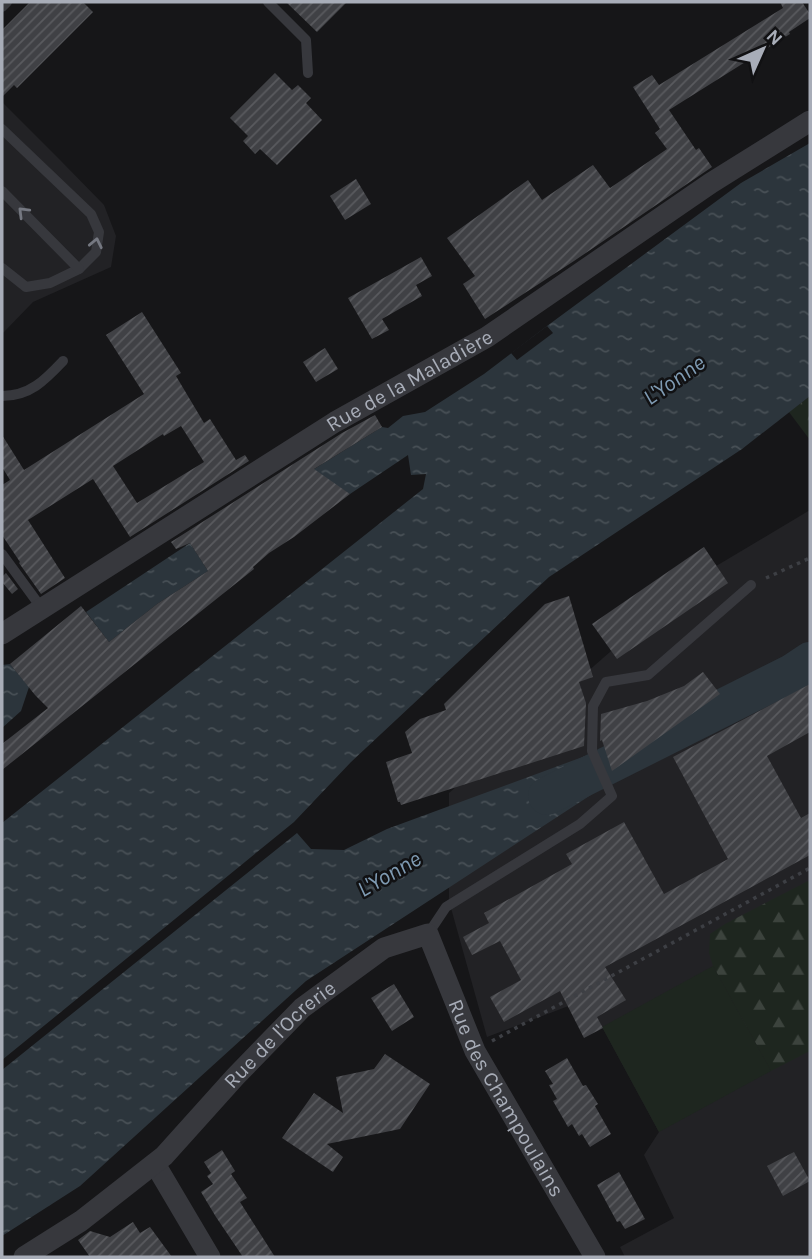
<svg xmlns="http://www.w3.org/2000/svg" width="812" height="1259" viewBox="0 0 812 1259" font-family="Karla,sans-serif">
<defs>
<pattern id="forest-firs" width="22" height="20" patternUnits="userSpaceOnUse" patternTransform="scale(1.75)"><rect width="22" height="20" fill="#1e261f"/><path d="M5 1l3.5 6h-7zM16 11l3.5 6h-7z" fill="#3c433d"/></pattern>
<pattern id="park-crowns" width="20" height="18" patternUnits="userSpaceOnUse" patternTransform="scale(1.75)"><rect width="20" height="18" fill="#1e261f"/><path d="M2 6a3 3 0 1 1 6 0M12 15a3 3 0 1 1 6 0" fill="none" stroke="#3c433d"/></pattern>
<pattern id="water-ripples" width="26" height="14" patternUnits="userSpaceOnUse" patternTransform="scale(1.75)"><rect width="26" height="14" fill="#2c353c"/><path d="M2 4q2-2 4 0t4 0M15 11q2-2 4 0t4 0" fill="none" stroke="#485056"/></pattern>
<pattern id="building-hatch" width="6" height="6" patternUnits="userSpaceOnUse" patternTransform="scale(1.75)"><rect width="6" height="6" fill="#404145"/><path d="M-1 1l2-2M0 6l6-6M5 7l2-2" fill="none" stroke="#595a5e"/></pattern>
</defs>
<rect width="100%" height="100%" fill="#161618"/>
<!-- built -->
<g fill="#222225">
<path d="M2,102l59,59 43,44 12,31 -5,31 -78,35 -31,32z"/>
<path d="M810,510v747h-185l-5,-10 54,-29 -30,-63 15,-23 -72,-133 -100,38 -38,-136v-108l242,-212z"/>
</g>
<!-- forest -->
<path fill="url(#forest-firs)" d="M810,880v171l-39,20 -58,-105 -4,-13 1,-19 15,-10z"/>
<!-- park -->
<path fill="url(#park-crowns)" d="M810,396v44l-21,-28z"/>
<!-- garden -->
<path fill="#1e261f" d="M713,966l58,105 -112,61 -57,-105z"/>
<!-- water -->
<g fill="url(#water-ripples)">
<path d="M810,143v253l-68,53 -193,128 -198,185 -57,60 -292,238v-237l421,-334 3,-15 -15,1 -3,-20 -58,39 -11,-7 -91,23 134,-83 6,1 15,-12 22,-4 59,-38 63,-48 194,-143z"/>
<path d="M190,543l18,28 -51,33 -48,38 -23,-30z"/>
<path d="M10,664l19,23 -8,24 -19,17v-63z"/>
<path d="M588,755l12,34 -294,192 -226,205 -78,50v-166l295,-237 14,16 33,1 43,-21z"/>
</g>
<!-- pier -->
<path fill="#161618" d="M547,326l6,7 -36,27 -6,-7z"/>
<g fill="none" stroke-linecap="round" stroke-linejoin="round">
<!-- river -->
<path stroke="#2c353c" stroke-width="38" d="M547,796l245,-123 18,-12"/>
</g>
<!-- building -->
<g fill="url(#building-hatch)" fill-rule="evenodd">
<path d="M30,2h53l10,10 -76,76 -3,-3 -12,12v-67z"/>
<path d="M286,2h61l-30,30z"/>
<path d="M780,2h22l8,12v4l-21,14 1,2 -121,76 27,40 3,-2 13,19 -138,94 -89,58 -22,-35 12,-8 -28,-38 81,-58 14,20 51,-35 17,23 57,-39 -12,-16 5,-4 -27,-42 19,-12 7,10 124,-77z"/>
<path d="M275,73l17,17 6,-5 13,13 -5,5 16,17 -45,45 -17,-16 -5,5 -12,-13 5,-5 -18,-18z"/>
<path d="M356,179l15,25 -26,16 -15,-24z"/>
<path d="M421,257l11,19 -16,9 6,11 -40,23 7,11 -17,9 -24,-41z"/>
<path d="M142,312l39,61 -5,3 28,47 6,-4 26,41 9,-5 4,6 -119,76 -37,-58 -65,41 37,58 -24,16 -22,-31 1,-1 -18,-27v-50l8,-5 -8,-13v-32l22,35 120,-76 -38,-59zM181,426l23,36 -67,41 -24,-37 50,-32 1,2z"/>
<path d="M325,348l13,21 -22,13 -13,-20z"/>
<path d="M375,415l7,12 -68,42 36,25 -56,43 -25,16 -16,14 1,2 -252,201v-26l46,-36 -13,-13 -25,-31 71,-58 28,36 48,-38 51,-33 -18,-28 -14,6 -5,-7 171,-109z"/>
<path d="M704,547l24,36 -111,76 -25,-35z"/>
<path d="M6,573l12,16 -6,5 -10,-12v-5z"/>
<path d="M569,596l24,81 -14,5 7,21 -2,43 -183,59 -1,-3h-2l-12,-40 26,-9 -7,-21 15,-13 26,-9 -2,-6 101,-100z"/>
<path d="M703,672l17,22 -108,77 -10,-31 -2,1 1,-27 46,-13 37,-15z"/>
<path d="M810,684v48l-43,24 34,62 9,-5v42l-205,112 21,33 -29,17 6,11 -19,10 -24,-47 -56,31 -14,-25 31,-17 -21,-39 -28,14 -9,-18 26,-14 -5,-10 88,-49 -6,-10 58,-32 40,72 64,-35 -55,-102z"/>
<path d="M394,984l20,33 -22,14 -21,-33z"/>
<path d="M385,1054l45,30 -30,45 -73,15 16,13 -10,15 -51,-34 32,-45 29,20 -7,-36 38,-8z"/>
<path d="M567,1058l16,28 3,-1 12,19 -3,2 16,28 -21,13 -8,-13 -3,2 -7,-12 -4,3 -15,-26 4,-2 -8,-14 4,-1 -8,-13z"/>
<path d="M222,1150l13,21 -4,3 16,24 -7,4 35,55h-32l-27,-40 -15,-25 12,-8 -6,-8 4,-3 -7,-11z"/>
<path d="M794,1152l16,29 -27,15 -16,-30z"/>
<path d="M619,1172l26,47 -20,10 -5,-8 -3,1 -20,-37z"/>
<path d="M133,1222l7,11 10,-6 22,30h-82l-12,-17 12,-9 20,6z"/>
</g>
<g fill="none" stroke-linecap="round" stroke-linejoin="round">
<!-- path -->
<g stroke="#3d3f44" stroke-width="3.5" stroke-dasharray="3.5 5" stroke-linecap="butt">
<path d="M766,578l44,-20"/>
<path d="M492,1041l318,-173"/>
</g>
<!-- service -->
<g stroke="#37383d" stroke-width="10">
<path d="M268,2l38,38 2,33"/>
<path d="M2,7l5,-5"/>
<path d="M2,129l89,85 8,18 -3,20 -17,17 -29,14 -24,4 -24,-19"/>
<path d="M2,191l77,78"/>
<path d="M2,396c28,0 43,-16 61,-35"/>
<path d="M2,554l41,56"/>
<path d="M428,934l18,-27 134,-83 32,-28 -20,-45 1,-45 13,-24 42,-7 103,-90"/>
</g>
<!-- minor -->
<g stroke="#37383d" stroke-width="21">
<path id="s1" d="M2,634l333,-212 152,-85 224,-154 99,-62"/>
<path d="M155,1164l55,93"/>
<path id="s2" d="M24,1257l57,-36 83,-65 71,-79 67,-69 82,-60 44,-14 47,117 120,206"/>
</g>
</g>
<!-- one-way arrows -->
<defs><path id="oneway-chevron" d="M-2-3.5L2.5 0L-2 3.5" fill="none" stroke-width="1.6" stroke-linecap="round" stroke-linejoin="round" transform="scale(1.75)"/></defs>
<g stroke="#757881">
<use href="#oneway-chevron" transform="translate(23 212) rotate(-135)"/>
<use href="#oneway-chevron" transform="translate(96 243) rotate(-78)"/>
</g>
<g text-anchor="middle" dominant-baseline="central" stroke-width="5" stroke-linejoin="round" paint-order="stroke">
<!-- street labels -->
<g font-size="21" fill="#a8adb8" stroke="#111113">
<text stroke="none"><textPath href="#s1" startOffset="480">Rue de la Maladière</textPath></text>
<text stroke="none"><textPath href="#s2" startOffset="341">Rue de l'Ocrerie</textPath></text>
<text stroke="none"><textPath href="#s2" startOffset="705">Rue des Champoulains</textPath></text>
</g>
<!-- water labels -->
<g font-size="23" font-style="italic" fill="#7f9bb3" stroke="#111113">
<text transform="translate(674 380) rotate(-35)">L'Yonne</text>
<text transform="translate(389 874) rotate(-30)">L'Yonne</text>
</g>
</g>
<!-- border -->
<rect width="812" height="1259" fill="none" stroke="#a8adb8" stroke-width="7"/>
<!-- north arrow -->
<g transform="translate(763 49) rotate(45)" stroke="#111113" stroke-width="5" paint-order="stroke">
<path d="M0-5L12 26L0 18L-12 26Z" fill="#a8adb8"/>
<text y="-10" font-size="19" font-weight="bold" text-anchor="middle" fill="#a8adb8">N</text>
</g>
</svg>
